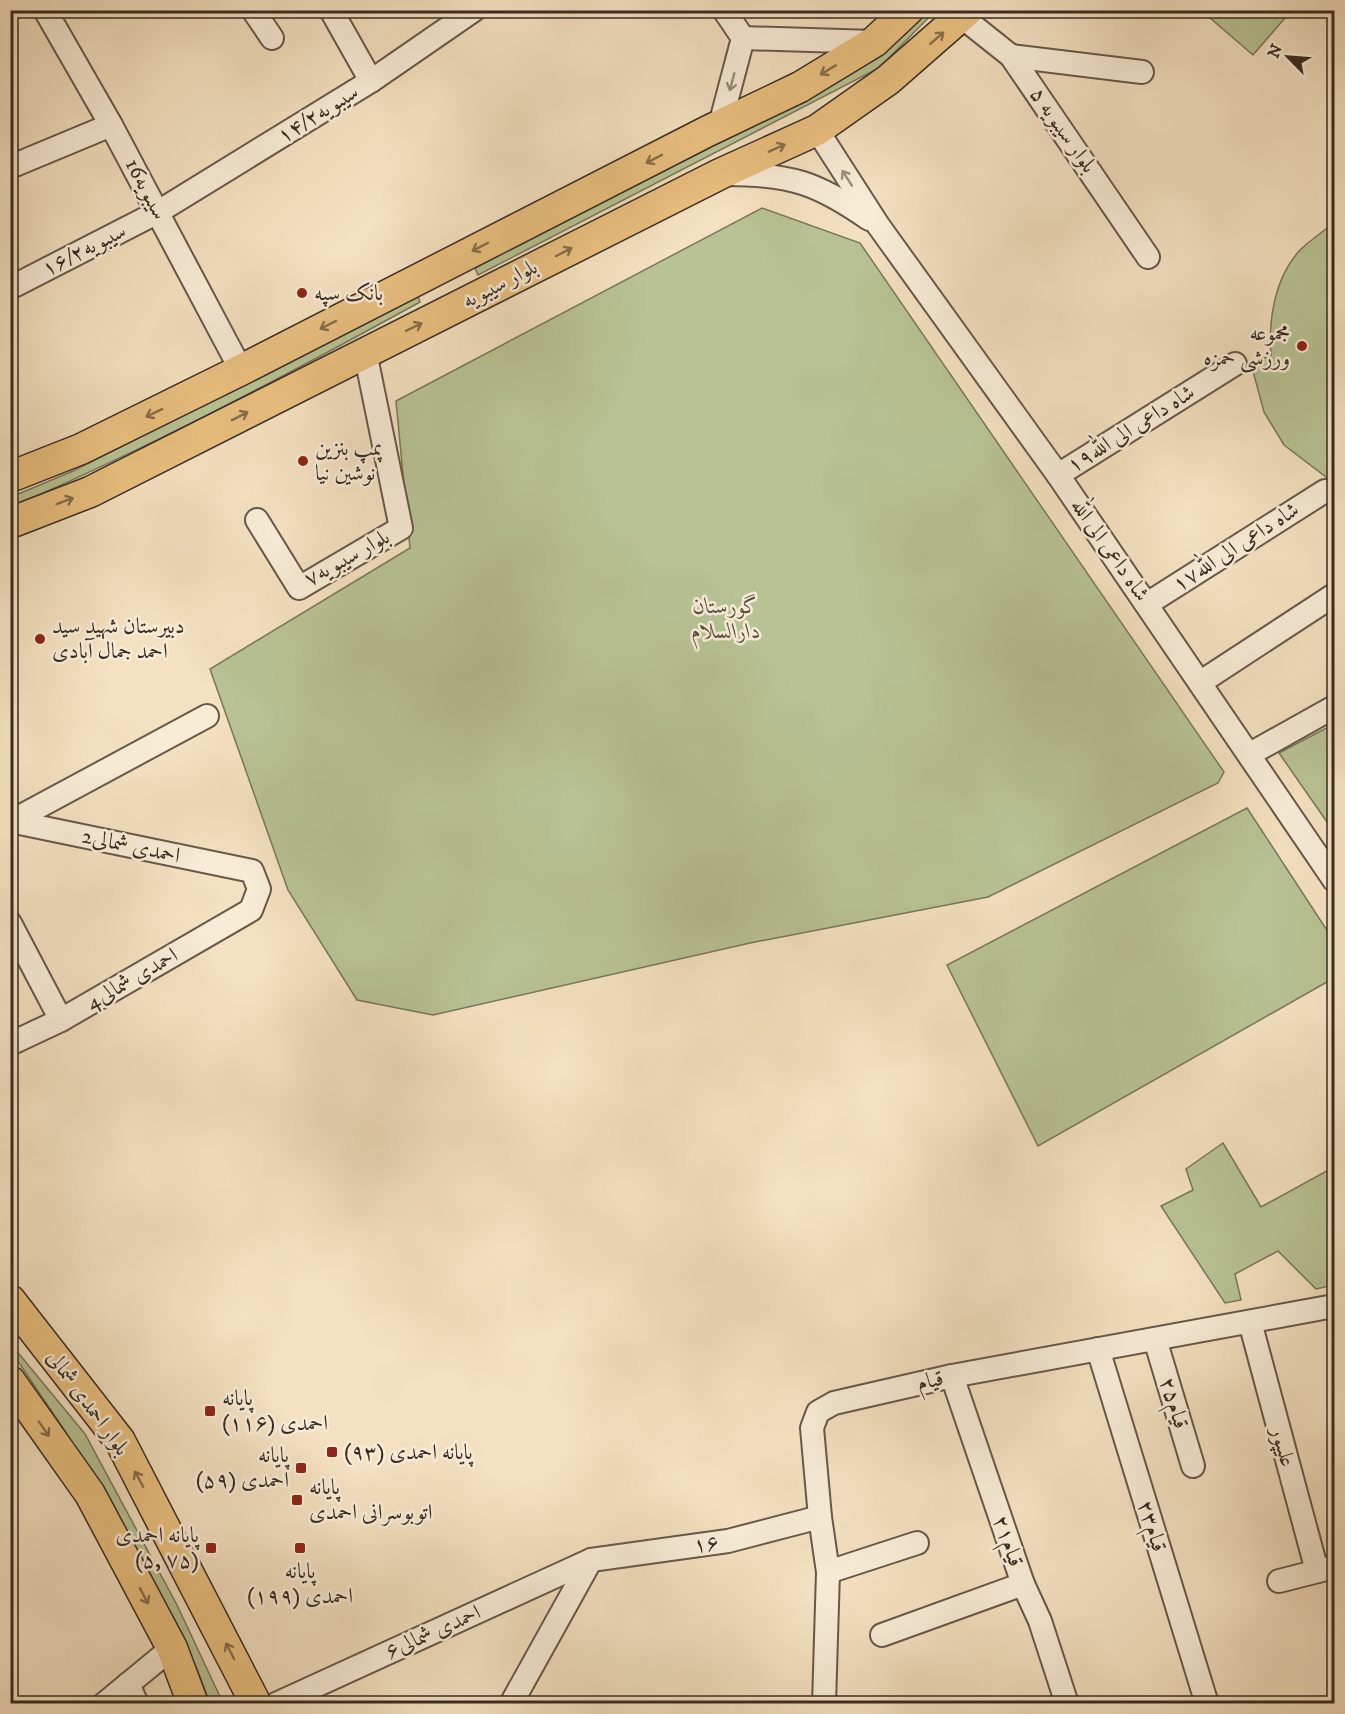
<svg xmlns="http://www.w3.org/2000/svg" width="1345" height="1714" viewBox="0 0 1345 1714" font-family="'IM FELL DW Pica',Amiri,serif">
<rect width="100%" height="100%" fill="#f4e1c1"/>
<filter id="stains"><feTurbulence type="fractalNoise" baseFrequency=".00333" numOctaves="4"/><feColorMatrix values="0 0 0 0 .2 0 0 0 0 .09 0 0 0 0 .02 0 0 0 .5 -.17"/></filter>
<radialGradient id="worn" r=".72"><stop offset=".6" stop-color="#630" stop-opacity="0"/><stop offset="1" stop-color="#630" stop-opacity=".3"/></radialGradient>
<!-- green -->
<g fill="#b8c395" stroke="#78775c" stroke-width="1.5">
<path d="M919,11h16l-56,57 -401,207 -3,-7 401,-209z"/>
<path d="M1216,11v-1l75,1 -38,44 -43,-37z"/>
<path d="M762,208l98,35 364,529 -6,11 -230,114 -238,46 -317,72 -76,-15 -69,-110 -78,-221 200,-121 -14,-147z"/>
<path d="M1334,223v-1v261l-50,-38 -20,-33 -13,-48 20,-9c-3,-36 4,-79 30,-106 10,-9 22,-18 33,-26z"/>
<path d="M418,296l2,6c-133,73 -269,145 -409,205v-10l62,-26z"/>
<path d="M1334,724v108l-55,-79z"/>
<path d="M1247,808l87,133v37l-296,168 -91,-181z"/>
<path d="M1223,1143l38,64 73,-40v118l-18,4 -38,-38 -43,23 6,26 -16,3 -64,-97 32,-16 -7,-21z"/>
<path d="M10,1343l75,91 92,171 46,98h-13l-13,-34 -132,-238 -54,-80z"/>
</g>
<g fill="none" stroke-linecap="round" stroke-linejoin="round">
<!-- minor casing -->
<g stroke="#67584a" stroke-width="26">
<g id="minor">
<path d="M45,10l66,115 130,245"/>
<path d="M253,10l19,28"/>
<path d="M331,10l40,71"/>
<path d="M724,10l19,28"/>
<path d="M962,17l49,39 137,201"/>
<path d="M743,38l131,4"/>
<path d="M1011,56l131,16"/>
<path d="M720,125l23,-87"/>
<path d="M817,130l61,95 180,250 276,405"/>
<path d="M10,167l101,-42"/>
<path d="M727,174c63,0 91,9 142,45"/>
<path d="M10,288l148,-76 213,-131 103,-71"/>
<path d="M1058,475l177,-111"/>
<path d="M257,520l42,68 102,-60 -36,-176"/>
<path d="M1147,604l178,-113"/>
<path d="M1201,682l133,-87"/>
<path d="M1250,754l84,-47"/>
<path d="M10,821l242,50 7,18 -8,21 -190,110 -51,24"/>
<path d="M12,821l195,-105"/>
<path d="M10,923l51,97"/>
<path d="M1250,1322l67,249"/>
<path d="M1155,1339l38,127"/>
<path d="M1098,1349l109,355"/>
<path d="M952,1376l71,208 17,37 27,83"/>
<path d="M828,1572l89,-29"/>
<path d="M1279,1581l55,-14"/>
<path d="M882,1635l141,-51"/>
<path d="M128,1684l9,20"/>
<path d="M104,1704l68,-56"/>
<path d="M276,1704l315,-144 137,-19 92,-24"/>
<path d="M511,1704l80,-144"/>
<path d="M824,1704l4,-132 -8,-55 -8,-89 6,-16 16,-9 118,-27 382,-70"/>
</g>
</g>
<!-- major casing -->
<g stroke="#382b23" stroke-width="33">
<g id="major">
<path d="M10,477l71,-28 160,-79 467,-239 92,-44 74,-45 34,-32"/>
<path d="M10,523l80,-31 630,-318 97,-44 71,-50 80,-70"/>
<path d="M10,1300l110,141 136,263"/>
<path d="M10,1381l80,113 82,154 21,56"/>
</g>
</g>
<!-- minor -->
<use href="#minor" stroke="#f8ecd7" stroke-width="22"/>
<!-- major -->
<use href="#major" stroke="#eac080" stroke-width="30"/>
</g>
<!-- one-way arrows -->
<defs><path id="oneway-shaft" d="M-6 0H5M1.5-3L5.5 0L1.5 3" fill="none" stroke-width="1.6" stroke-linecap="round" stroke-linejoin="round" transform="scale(1.5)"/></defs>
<g stroke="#886e4d">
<use href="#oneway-shaft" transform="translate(937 38) rotate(-41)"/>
<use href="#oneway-shaft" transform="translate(828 70) rotate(149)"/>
<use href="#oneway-shaft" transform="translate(777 148) rotate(-24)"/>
<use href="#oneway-shaft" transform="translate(654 159) rotate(153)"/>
<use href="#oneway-shaft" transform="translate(480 247) rotate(153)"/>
<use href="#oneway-shaft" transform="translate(564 252) rotate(-27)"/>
<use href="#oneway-shaft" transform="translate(328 325) rotate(153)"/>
<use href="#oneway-shaft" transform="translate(414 327) rotate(-26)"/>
<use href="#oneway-shaft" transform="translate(154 413) rotate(154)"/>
<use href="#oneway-shaft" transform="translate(240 416) rotate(-27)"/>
<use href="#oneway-shaft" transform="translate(65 501) rotate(-21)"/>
<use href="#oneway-shaft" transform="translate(44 1429) rotate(55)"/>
<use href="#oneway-shaft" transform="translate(139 1479) rotate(-118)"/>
<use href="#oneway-shaft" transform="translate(144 1596) rotate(62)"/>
<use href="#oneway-shaft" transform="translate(230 1651) rotate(-117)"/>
</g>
<g stroke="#988c7d">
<use href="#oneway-shaft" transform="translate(732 82) rotate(105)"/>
<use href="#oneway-shaft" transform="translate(847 178) rotate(-123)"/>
</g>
<!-- markers -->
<g fill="#8f2418" stroke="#f8ecd7" stroke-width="2">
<circle cx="302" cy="293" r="6"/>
<circle cx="1302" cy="346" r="6"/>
<circle cx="303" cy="461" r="6"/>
<circle cx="40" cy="639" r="6"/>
<rect x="204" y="1405" width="12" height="12" rx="3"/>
<rect x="326" y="1446" width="12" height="12" rx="3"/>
<rect x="295" y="1462" width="12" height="12" rx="3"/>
<rect x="291" y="1494" width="12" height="12" rx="3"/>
<rect x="205" y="1542" width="12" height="12" rx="3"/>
<rect x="294" y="1542" width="12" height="12" rx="3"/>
</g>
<g text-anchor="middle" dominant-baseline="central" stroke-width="5" stroke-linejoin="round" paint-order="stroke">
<!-- street labels -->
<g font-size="22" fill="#382b23" stroke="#f8ecd7">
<text transform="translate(318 114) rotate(-32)">سیبویه۱۴/۲</text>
<text transform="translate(1063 130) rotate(55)">بلوار سیبویه ۵</text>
<text transform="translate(146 189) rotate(62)">سیبویه16</text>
<text transform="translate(84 250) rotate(-27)">سیبویه۱۶/۲</text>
<text transform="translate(500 284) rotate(-27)">بلوار سیبویه</text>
<text transform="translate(1131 429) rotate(-32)">شاه داعی الی الله۱۹</text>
<text transform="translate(1236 547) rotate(-33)">شاه داعی الی الله۱۷</text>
<text transform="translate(1110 550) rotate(55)">شاه داعی الی الله</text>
<text transform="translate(347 558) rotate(-29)">بلوار سیبویه۷</text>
<text transform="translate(131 846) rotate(12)">2احمدی شمالی</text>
<text transform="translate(132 979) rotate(-30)">4احمدی شمالی</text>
<text transform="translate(930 1381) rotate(-13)">قیام</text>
<text transform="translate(88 1403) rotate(54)">بلوار احمدی شمالی</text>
<text transform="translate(1174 1403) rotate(73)">قیام۲۵</text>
<text transform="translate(1283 1447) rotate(75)">علیپور</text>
<text transform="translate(1152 1526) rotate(73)">قیام۲۳</text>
<text transform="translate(1008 1541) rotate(71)">قیام۲۱</text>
<text transform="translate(706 1544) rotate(-8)">۱۶</text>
<text transform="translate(433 1632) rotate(-24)">احمدی شمالی۶</text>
</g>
<!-- poi labels -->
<g font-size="22" fill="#382b23" stroke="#f8ecd7" text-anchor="start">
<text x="314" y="293">بانک سپه</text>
<text x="1290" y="333" text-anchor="end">مجموعه<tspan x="1290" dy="25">ورزشی حمزه</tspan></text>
<text x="315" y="448">پمپ بنزین<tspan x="315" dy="25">نوشین نیا</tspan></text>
<text x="52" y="626">دبیرستان شهید سید<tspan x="52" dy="25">احمد جمال آبادی</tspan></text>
<text x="222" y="1398">پایانه<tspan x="222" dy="25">احمدی (۱۱۶)</tspan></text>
<text x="344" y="1452">پایانه احمدی (۹۳)</text>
<text x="289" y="1455" text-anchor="end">پایانه<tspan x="289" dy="25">احمدی (۵۹)</tspan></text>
<text x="309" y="1487">پایانه<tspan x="309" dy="25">اتوبوسرانی احمدی</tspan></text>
<text x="199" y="1535" text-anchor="end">پایانه احمدی<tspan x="199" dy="25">(۵, ۷۵)</tspan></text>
<text x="300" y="1571" text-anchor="middle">پایانه<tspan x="300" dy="25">احمدی (۱۹۹)</tspan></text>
</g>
<!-- park labels -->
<g font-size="22" font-style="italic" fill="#585140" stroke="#f8ecd7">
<text x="726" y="606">گورستان<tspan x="726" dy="25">دارالسلام</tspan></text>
</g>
</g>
<!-- margin -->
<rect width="1345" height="1714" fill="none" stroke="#f4e1c1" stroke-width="36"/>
<rect x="12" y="12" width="1321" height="1690" fill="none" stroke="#382b23" stroke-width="3"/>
<rect x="18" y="18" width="1309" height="1678" fill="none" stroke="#382b23" stroke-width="1.5"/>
<!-- north arrow -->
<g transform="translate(1288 57) rotate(295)" stroke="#f8ecd7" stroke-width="4.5" paint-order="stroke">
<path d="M0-4.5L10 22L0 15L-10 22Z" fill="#382b23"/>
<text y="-9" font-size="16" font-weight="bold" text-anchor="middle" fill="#382b23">N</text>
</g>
<rect width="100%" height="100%" filter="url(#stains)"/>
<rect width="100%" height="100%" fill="url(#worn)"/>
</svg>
